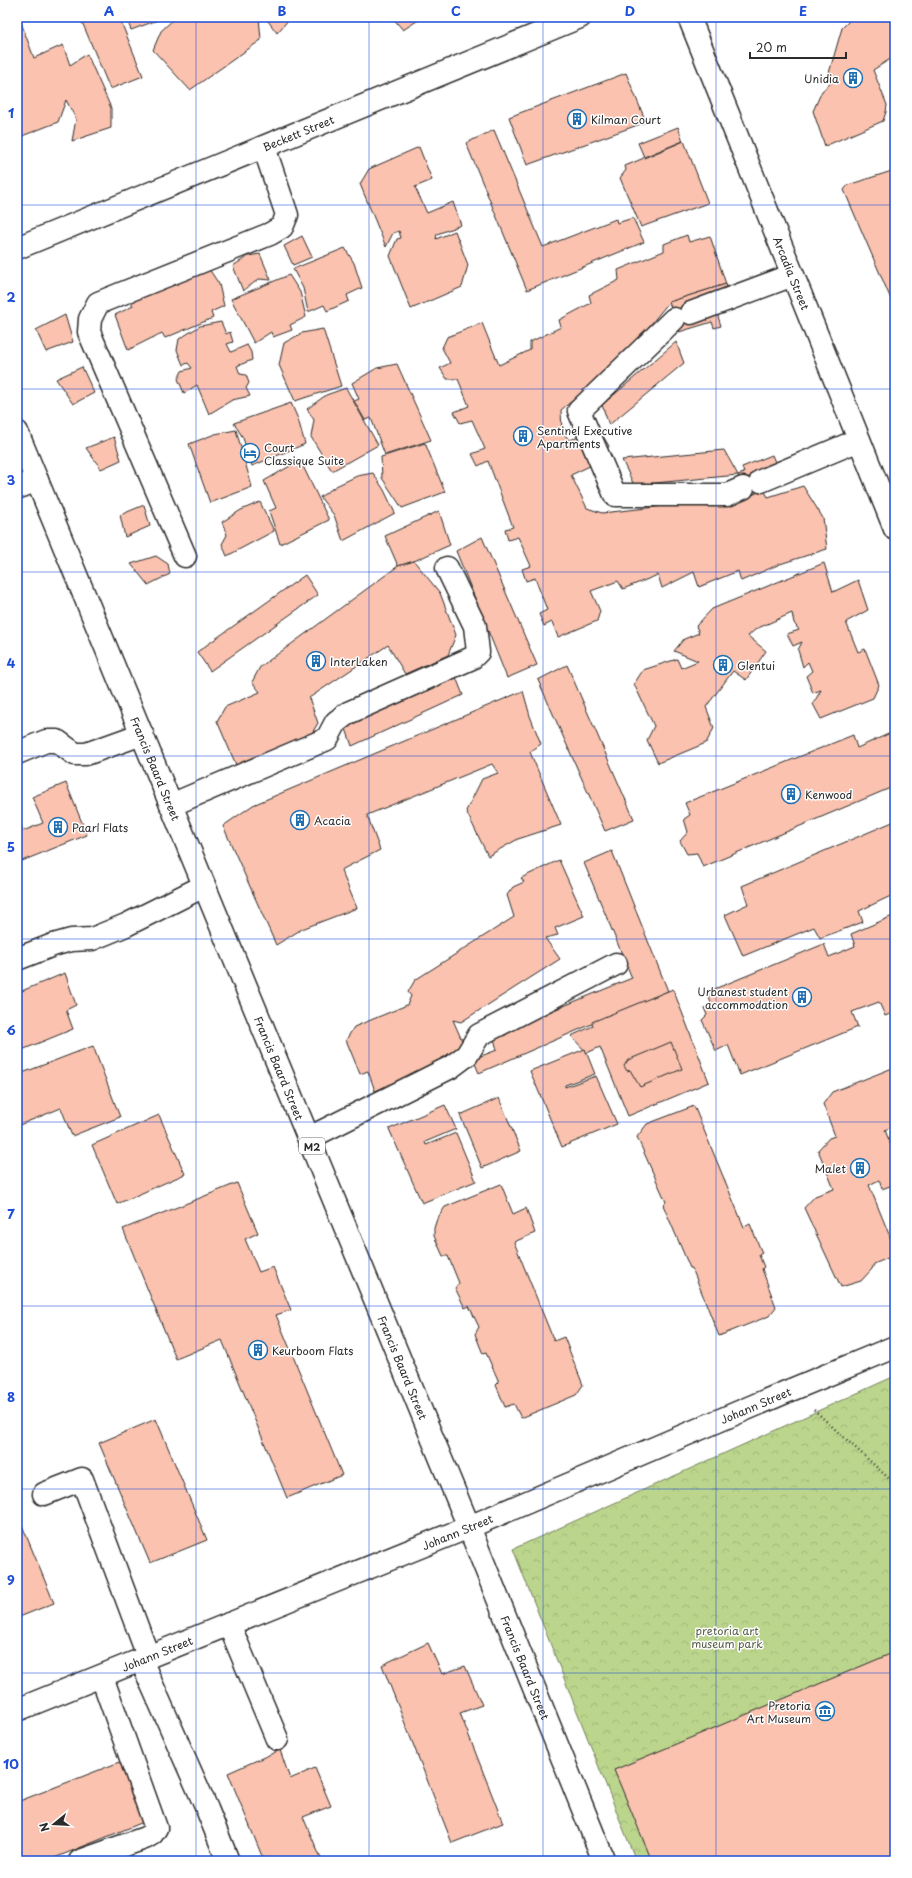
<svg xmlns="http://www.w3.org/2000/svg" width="912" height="1878" viewBox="0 0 912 1878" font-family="'Playpen Sans',sans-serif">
<defs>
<pattern id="park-crowns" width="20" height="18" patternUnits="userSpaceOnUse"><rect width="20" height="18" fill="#bbd58c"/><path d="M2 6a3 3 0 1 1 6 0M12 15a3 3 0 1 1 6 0" fill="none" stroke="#a1b779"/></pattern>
</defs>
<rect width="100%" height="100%" fill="#fff"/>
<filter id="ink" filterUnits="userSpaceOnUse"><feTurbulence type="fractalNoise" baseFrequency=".025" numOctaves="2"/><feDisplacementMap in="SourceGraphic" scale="8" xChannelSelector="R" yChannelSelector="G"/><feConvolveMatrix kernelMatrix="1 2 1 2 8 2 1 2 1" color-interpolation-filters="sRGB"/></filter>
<g filter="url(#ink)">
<!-- park -->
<path fill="url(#park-crowns)" stroke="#73805c" d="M895,1376v485h-259l-123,-312z"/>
<!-- building -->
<g fill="#fac2af" stroke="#2b2b2b">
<path d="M17,17h2l15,41 29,-13 7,20 17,-11 24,54v20l-39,13 4,-22 -10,-19 -8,22 -41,16z"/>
<path d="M80,17h39l24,59 -33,13z"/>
<path d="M126,17h40l-35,13z"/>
<path d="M176,17h83l2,23 -71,50 -37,-40 8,-19z"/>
<path d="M265,17h26l-14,16z"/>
<path d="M392,17h31l-20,13z"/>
<path d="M853,17h42v39l-22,14 14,35 -1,7 -3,9 -58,25 -12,-35 9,-20 10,-9 -3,-9 13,-45z"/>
<path d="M626,73l20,49 -119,43 -18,-48z"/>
<path d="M678,127l5,14 -39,16 -6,-14z"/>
<path d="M494,130l49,117 73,-28 1,4 16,-5 11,24 -117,48 -61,-147z"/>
<path d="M684,141l24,62 -67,24 -21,-49 6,-8 -1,-4z"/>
<path d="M419,147l13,33 -17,7 12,26 26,-11 8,23 -24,9 -1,5 19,-8 13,34 -6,22 -51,22 -21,-53 7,-17 4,-1 -2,-7 -6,2 -7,14 -26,-63 9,-15z"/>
<path d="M895,170v134h-2l-49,-114 4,-5z"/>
<path d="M687,235l2,7 21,-6 16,48 -57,18 -49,60 -59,48 1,21 7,9 31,-9 9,15 -9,15 -29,14 16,33 15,5 144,-16 18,-7 4,7 35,-11 20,32 4,31 -47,15 -39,17 -3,-10 -39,16 -5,-15 -32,16 -4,-13 -35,14 -5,-8 -27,10 9,20 -3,10 -39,16 -6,-15 -8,4 -5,-12 8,-4 -12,-32 -9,3 -4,-12 9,-3 -13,-29 -10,3 -3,-11 8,-2 -25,-66 -10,5 -6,-12 13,-5 -13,-29 -12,3 -6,-11 15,-6 -11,-27h-11l-7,-11 10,-5 -8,-15 5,-11 35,-14 17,42 31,-15v-8l31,-15 -2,-7 32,-17 -2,-8 30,-15 -1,-10 46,-19v-7z"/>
<path d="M302,236l10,21 -19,8 -9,-19z"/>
<path d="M345,248l9,15 8,25 -15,7 2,6 -22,10 -3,-6 -16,7 -5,-24 -10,-19z"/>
<path d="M260,254l11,26 -12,-1 -16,12 -10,-25 15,-10z"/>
<path d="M209,269l10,15 5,22 -13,6 2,6 -48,20 -3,-5 -34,17 -13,-35 18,-9 -3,-7z"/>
<path d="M289,275l11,17 6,25 -16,8 2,5 -19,7 -2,-5 -17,11 -23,-44z"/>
<path d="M726,284l3,8 -13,18 5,16 -7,2 -2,-6 -33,10 -10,-30z"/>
<path d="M65,315l8,27 -27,10 -10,-22z"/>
<path d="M221,322l5,12 4,-2 3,10 -6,2 4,8 16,-7 4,7 1,8 -15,6 3,8 6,1 3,8 -3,5 4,8 -18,4 -23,14 -12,-29 -13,8 -6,-14 4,-8 10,-3 -4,-5 -5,2 -6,-15 2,-11 21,-13z"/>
<path d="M323,329l18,57 -46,15 -16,-36 5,-22 18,-10z"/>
<path d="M676,342l8,21 -75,62 -7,-20z"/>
<path d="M397,364l34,76 -46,15 -14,-37 -6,2 -11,-19 5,-2 -7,-16 25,-15z"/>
<path d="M82,367l12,26 -21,11 -17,-25z"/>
<path d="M346,388l32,57 -46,26 -21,-34 3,-17 -7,-11 19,-14z"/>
<path d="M291,403l7,16 7,25 -53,22 -9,-28 -9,-15z"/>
<path d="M236,430l16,57 -42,16 -21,-59 26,-10z"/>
<path d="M114,437l7,23 -20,9 -15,-21z"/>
<path d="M425,443l20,49 -43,16 -20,-30 -1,-21z"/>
<path d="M724,450l14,25 -104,10 -12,-25z"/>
<path d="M772,455l3,7 3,-1 3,7 -17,22 -18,7 -8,-22 6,-2 -2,-6z"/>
<path d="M301,462l28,58 -49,24 -11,-33 7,-3 -12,-27 26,-15z"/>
<path d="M373,473l11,17 11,23 -52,28 -9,-26 -14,-18 16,-11 21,-10z"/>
<path d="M260,502l14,29 -47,25 -5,-12 5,-9 -5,-13 19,-12z"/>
<path d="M144,505l6,21 -25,11 -5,-22z"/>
<path d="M439,511l11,34 -36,16 -16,5 -13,-30z"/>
<path d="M482,537l55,128 -30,13 -51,-127z"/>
<path d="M156,556l12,8 2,10 -22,11 -17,-21z"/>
<path d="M414,561l26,32 16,42 -8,20 -43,19 -17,-29 -79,53 9,25 -9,15 -72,29 -20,-46 8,-14 35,-15 -8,-10 8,-15 138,-101z"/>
<path d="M824,563l9,29 25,-12 10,30 -22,12 12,30 7,-3 14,36 -6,13 -52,21 -8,-15 8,-14 -8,3 -7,-17 6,-5 -4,-9 -5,5 -5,-17 4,-8 -9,4 -6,-12 12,-4 -5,-7 -2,-10 -36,16 -8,7 18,15 -20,29 -13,-9 -27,36 8,21 -8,15 -48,20 -11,-23 7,-14 -20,-42 9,-14 34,-11 4,9 17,-7 -24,-10 10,-12 15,-6 -3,-7 16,-17z"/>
<path d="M305,575l13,20 -108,76 -13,-19z"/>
<path d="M567,665l67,154 -29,12 -67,-151z"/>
<path d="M454,672l9,23 -111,51 -8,-23z"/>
<path d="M523,691l7,25 11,28 -11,8 31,73 -43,14 -30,17 -22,-45 16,-32 16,-6 -6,-9 -125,51 13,35 -39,20 16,38 -55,21 -26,16 -53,-119 30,-21z"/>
<path d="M895,731v55l-192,81 -6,-14 -10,1 -7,-13 8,-9 -4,-13 6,-4 -5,-12 168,-68 4,13z"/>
<path d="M66,783l21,52 -70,28v-47l6,15 20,-8 -11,-26z"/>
<path d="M895,821v57l-2,1 2,15 -36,17 4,11 -43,16 -6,-11 -71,29 -18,-41 23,-11 -6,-18z"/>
<path d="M612,851l56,140 -189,82 -6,-14 24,-9 -4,-15h13l-1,-5 127,-52 -48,-115z"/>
<path d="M559,860l25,56 -29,12 3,7 -13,3 15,21 -99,63 -8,-2 11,25 -11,13 -78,33 -7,-20 -8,3 -14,-34 8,-13 53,-22 4,-9 -3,-4 7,-12 99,-63 -7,-22 6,-8 11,-5 -3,-4z"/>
<path d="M895,915v97l-10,4 -6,-14 -27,10 6,15 -118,48 -12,-30 -12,6 -14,-31 5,-5 -3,-7 8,-2 -5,-14 117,-48 5,13 26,-11 -4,-12z"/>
<path d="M65,973l11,32 -10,5 7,19 -56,23v-59z"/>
<path d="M673,989l36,93 -81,34 -28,-69 -13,6 -16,-17 22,-10 -1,-4z"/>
<path d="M671,1042l11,27 -42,18 -10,-17 -3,1 -3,-5 4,-6z"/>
<path d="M93,1046l27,71 -48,19 -11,-28 -44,18v-51z"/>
<path d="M585,1049l10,25 -30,11v2l31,-11 21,48 -55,23 -32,-76z"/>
<path d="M895,1067v58l-10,5 10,26v28l-13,5 -3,-9 -10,5 26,64v6l-21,9 -2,5 -11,12 -20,6 -37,-79 11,-12 19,-7 -16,-39 11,-12 6,-2 -12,-32 9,-12z"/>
<path d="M499,1098l22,53 -39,17 -22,-53z"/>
<path d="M445,1105l11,24 -31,13 1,3 30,-12 20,48 -54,22 -33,-74z"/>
<path d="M694,1106l50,121 6,-3 12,29 -3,2 5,12 -2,2 14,38 -7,9 -50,20 -27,-68h-2l-27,-63 3,-3 -29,-65 10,-13z"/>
<path d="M159,1115l26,59 -68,30 -25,-59z"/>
<path d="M237,1183l21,50 -13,6 14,33 14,-5 18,43 -15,5 66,160 -55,23 -65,-158 -46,19 -53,-130z"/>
<path d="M501,1184l12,30 13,-6 9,25 -21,9 40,99 10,-4 19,48 -7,10 -55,23 -7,-14 -9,3 -9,-22 3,-3 -13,-29 -3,1 -8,-20 4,-7 -10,-21 -4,2 -10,-20 4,-5 -11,-27h-5l-9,-20v-8l3,-9 8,-12z"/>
<path d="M156,1419l51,121 -57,23 -51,-120z"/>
<path d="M17,1513l37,90 -37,15z"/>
<path d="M428,1643l14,31 23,-8 17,39 -22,8 43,110 -51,20 -70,-178z"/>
<path d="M895,1652v209h-243l-38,-91z"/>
<path d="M280,1750l10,29 25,-11 16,38 -28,11 19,44h-58l-36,-88z"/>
<path d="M130,1758l21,61 -104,42h-30v-59z"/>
</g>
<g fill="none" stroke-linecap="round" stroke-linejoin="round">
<!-- minor casing -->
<g stroke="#2b2b2b" stroke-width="25">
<g id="minor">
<path id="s1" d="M689,17l206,512"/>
<path id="s2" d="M17,248l563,-231"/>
<path d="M691,313l102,-38"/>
<path d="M674,319l-95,92 36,84h112l16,-7"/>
<path d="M761,481l98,-41"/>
<path d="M17,488l20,-8"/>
<path d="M185,556l-96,-224 1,-13 8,-16 172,-69 12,-7 5,-12 -23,-68"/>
<path d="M17,753l29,-12h11l18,13h11l56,-20"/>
<path d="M171,805l156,-66 9,-17 12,-9 124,-55 6,-6 -3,-26 -28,-58"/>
<path d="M17,959l36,-14 18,-5 21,-1 34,-14 78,-39"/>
<path d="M309,1138l142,-71 16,-12 12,-20 137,-71"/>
<path d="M44,1494l38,-15 66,177"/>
<path d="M229,1624l48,115"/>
<path d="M141,1660l66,149 21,52"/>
<path id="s3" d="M17,1710l452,-183 317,-135 109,-45"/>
<path d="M80,1861l65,-23 7,-4 4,-6 -54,-151"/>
</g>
</g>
<!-- major casing -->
<g stroke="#2b2b2b" stroke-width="25">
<g id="major">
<path id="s4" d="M17,432l452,1095 135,334"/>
</g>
</g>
<!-- path -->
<path stroke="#2b2b2b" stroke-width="2.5" stroke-dasharray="1 3" stroke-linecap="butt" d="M814,1410l81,74"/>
<!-- minor -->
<use href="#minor" stroke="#fff" stroke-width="22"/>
<!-- major -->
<use href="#major" stroke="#fff" stroke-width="22"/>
</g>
</g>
<!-- grid -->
<path fill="none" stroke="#1d4ed8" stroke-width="1" stroke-opacity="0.55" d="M196,17v1844M369,17v1844M543,17v1844M716,17v1844M17,205h878M17,389h878M17,572h878M17,756h878M17,939h878M17,1122h878M17,1306h878M17,1489h878M17,1673h878"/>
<!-- icons -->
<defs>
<g id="building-ring" transform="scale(1)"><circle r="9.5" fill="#fff" stroke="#1f6fb2" stroke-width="1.5"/><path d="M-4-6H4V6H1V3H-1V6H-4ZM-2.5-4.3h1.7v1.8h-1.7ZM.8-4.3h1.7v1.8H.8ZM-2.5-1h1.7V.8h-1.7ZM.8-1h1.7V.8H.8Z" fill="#1f6fb2"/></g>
<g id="hotel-ring" transform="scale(1)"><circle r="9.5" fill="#fff" stroke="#1f6fb2" stroke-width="1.5"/><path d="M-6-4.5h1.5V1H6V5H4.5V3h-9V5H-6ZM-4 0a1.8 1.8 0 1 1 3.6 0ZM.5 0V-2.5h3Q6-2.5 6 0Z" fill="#1f6fb2"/></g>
<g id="museum-ring" transform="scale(1)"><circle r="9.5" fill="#fff" stroke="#1f6fb2" stroke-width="1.5"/><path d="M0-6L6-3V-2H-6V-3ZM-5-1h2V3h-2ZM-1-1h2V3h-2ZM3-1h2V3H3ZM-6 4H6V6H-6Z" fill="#1f6fb2"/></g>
</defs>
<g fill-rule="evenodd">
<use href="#building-ring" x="853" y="78"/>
<use href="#building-ring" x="577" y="119"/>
<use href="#building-ring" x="523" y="436"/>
<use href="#hotel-ring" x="250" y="453"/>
<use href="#building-ring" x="316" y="661"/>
<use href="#building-ring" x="723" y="665"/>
<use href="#building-ring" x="791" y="794"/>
<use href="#building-ring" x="300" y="820"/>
<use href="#building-ring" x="58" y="827"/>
<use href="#building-ring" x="802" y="997"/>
<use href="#building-ring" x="860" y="1168"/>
<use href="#building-ring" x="258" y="1350"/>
<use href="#museum-ring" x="825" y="1711"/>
</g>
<g text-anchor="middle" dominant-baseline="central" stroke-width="3" stroke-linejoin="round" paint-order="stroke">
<!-- shield labels -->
<rect fill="#fff" stroke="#6b6b6b" stroke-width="1" x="299" y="1138" width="26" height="16" rx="3"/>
<g font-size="10" font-weight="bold" fill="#2b2b2b">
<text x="312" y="1146">M2</text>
</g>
<!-- poi labels -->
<g font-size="11" fill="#2b2b2b" stroke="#fff" text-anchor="start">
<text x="839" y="78" text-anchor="end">Unidia</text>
<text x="591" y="119">Kilman Court</text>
<text x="537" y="430">Sentinel Executive<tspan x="537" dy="13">Apartments</tspan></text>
<text x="264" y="447">Court<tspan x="264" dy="13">Classique Suite</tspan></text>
<text x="330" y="661">InterLaken</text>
<text x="737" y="665">Glentui</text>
<text x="805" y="794">Kenwood</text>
<text x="314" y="820">Acacia</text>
<text x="72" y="827">Paarl Flats</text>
<text x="788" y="991" text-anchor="end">Urbanest student<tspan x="788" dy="13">accommodation</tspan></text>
<text x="846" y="1168" text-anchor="end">Malet</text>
<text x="272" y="1350">Keurboom Flats</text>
<text x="811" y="1705" text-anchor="end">Pretoria<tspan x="811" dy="13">Art Museum</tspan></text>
</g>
<!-- street labels -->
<g font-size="11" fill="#2b2b2b" stroke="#fff">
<text stroke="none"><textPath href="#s2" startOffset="304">Beckett Street</textPath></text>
<text stroke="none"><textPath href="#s1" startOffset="276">Arcadia Street</textPath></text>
<text stroke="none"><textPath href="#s4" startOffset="364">Francis Baard Street</textPath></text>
<text stroke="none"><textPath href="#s4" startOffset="688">Francis Baard Street</textPath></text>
<text stroke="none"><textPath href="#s4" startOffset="1012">Francis Baard Street</textPath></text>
<text stroke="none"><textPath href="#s3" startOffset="799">Johann Street</textPath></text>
<text stroke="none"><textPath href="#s3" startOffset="475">Johann Street</textPath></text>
<text stroke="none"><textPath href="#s3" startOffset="151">Johann Street</textPath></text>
<text stroke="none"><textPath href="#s4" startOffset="1336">Francis Baard Street</textPath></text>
</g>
<!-- park labels -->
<g font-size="11" fill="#565e48" stroke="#fff">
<text x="727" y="1630">pretoria art<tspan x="727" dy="13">museum park</tspan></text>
</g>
</g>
<!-- margin -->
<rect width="912" height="1878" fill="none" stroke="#fff" stroke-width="44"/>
<!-- north arrow -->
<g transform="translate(54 1824) rotate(252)" stroke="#ffffff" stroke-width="3" paint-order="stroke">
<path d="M0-3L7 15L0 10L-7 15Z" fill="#2b2b2b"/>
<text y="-6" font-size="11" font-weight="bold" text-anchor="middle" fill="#2b2b2b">N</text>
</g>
<!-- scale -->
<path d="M750 52v6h96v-6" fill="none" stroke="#2b2b2b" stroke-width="2"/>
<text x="756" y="52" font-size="12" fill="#2b2b2b" stroke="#ffffff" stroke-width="3" paint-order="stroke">20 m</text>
<rect x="22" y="22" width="868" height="1834" fill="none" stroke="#1d4ed8" stroke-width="1.5"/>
<g font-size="13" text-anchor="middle" font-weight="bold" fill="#1d4ed8">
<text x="109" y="16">A</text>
<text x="282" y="16">B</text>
<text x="456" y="16">C</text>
<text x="630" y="16">D</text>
<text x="803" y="16">E</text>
<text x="11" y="118">1</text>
<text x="11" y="302">2</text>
<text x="11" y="485">3</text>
<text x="11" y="668">4</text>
<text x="11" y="852">5</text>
<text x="11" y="1035">6</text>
<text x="11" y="1219">7</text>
<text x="11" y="1402">8</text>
<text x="11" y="1585">9</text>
<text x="11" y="1769">10</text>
</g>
</svg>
